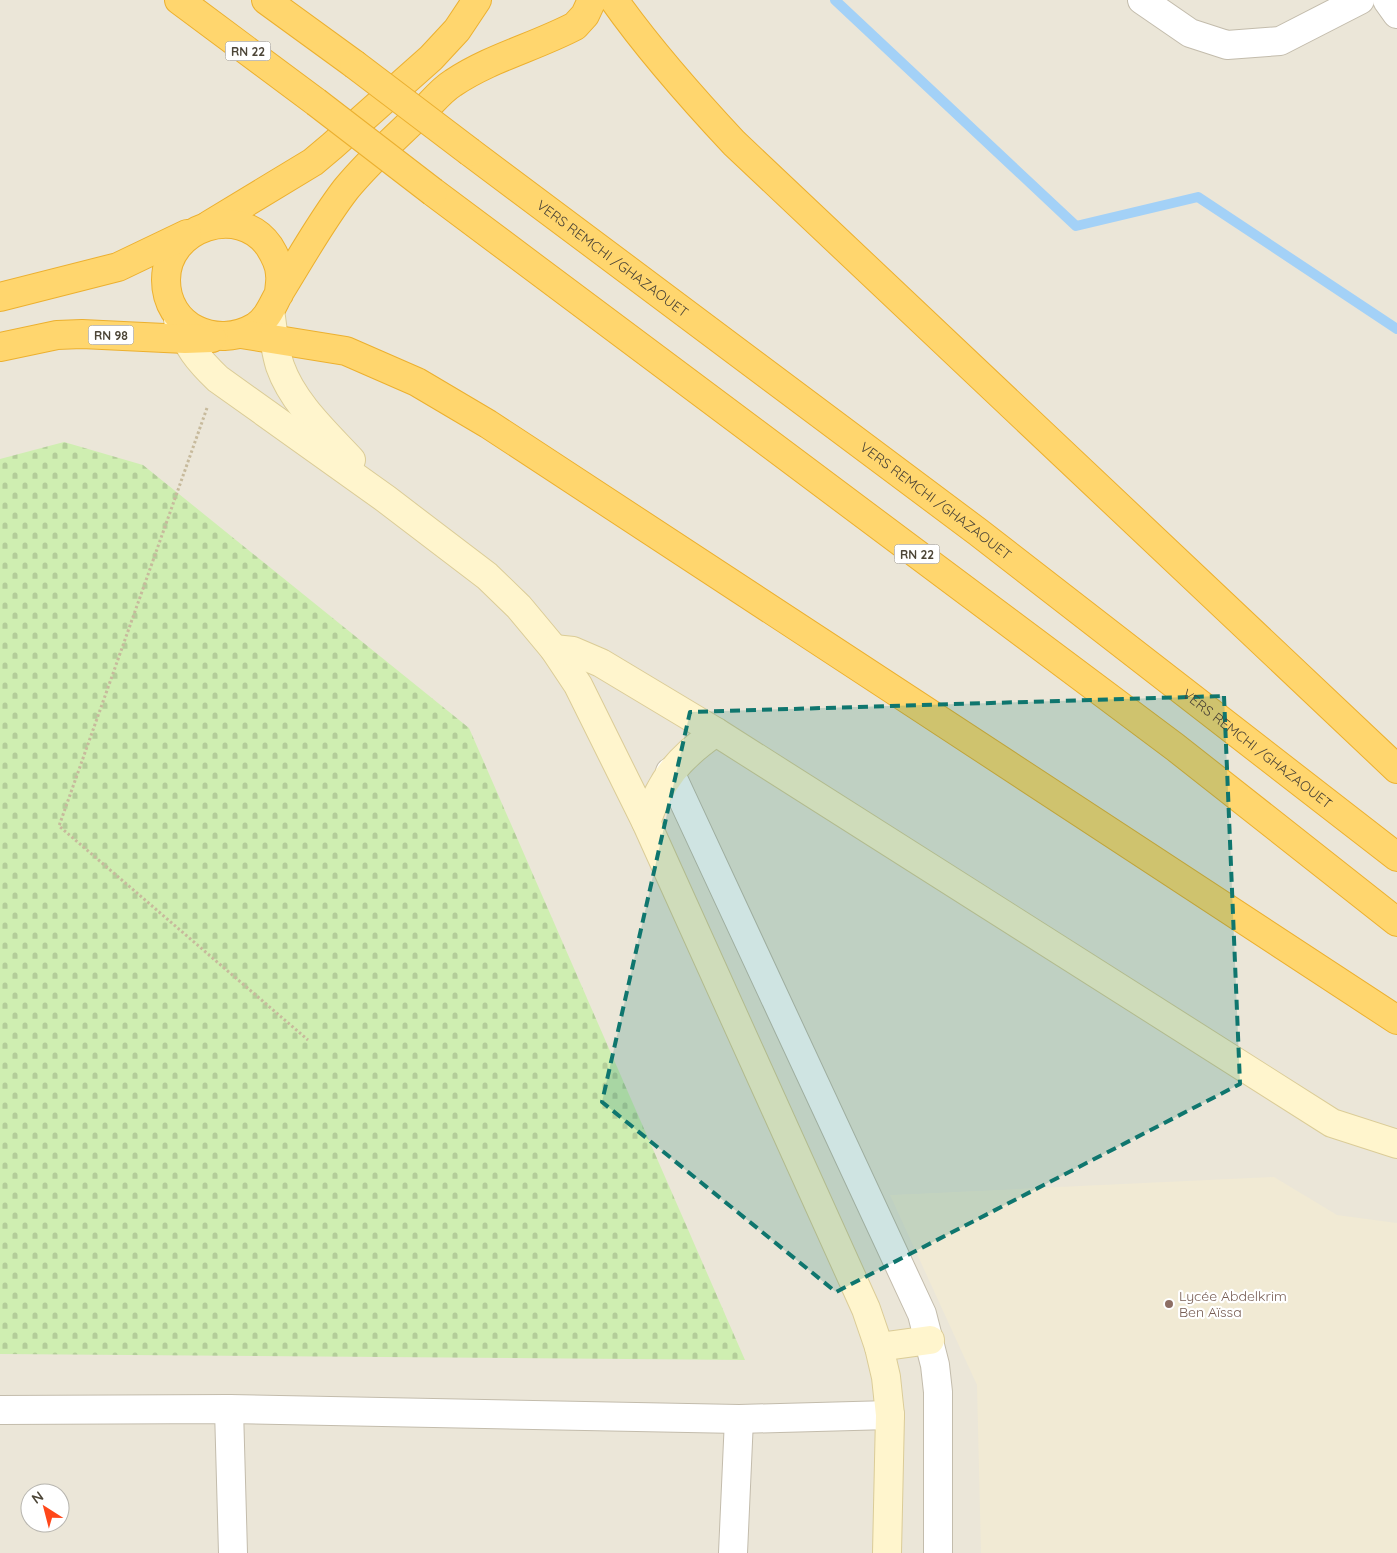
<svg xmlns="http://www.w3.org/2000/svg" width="1397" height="1553" viewBox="0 0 1397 1553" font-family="Quicksand,sans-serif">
<defs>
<pattern id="cemetery-stones" width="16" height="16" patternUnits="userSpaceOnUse" patternTransform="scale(1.25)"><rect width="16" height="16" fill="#cfeeb1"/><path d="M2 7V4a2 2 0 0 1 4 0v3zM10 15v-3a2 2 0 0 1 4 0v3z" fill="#b3cd99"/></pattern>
</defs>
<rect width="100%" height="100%" fill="#f7f4eb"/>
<!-- residential -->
<path fill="#ebe6d8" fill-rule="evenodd" d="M0,0h1397v1553h-1397zM30,1493h30v30h-30z"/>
<!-- education -->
<path fill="#f1ead4" d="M1274,1177l63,38 60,8v330h-416l-4,-168 -87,-190z"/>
<!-- cemetery -->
<path fill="url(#cemetery-stones)" d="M64,442l79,23 326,263 276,632 -745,-6v-895z"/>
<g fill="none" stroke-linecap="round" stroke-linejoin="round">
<!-- stream -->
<path stroke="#a3d1f7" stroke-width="10" d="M835,0l241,226 122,-29 199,132"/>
<!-- street casing -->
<g stroke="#c3bcac" stroke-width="30">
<g id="street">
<path d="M1142,0l48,33 37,12 53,-4 80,-41"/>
<path d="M1387,0l10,14"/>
<path d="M670,772l252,542 13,51 3,27v161"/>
<path d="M229,1409l4,144"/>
<path d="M0,1410l229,-1 510,10 151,-4"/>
<path d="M733,1553l6,-134"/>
</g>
</g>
<!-- secondary casing -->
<g stroke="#dbcc97" stroke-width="30">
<g id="secondary">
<path d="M271,317c2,16 4,33 9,49 13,37 45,66 71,94"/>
<path d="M178,320c9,26 20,40 40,59l168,120 101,77 32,31 35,42 24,36 68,137 220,487 13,38 7,30 4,38 -3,138"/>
<path d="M554,649l19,2 28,12 115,69 616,391 65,21"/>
<path d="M646,822c16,-43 31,-63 70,-90"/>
<path d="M879,1347l51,-7"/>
</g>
</g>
<!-- highway casing -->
<g stroke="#ecb02f" stroke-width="30">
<g id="highway">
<path d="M179,0l137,102"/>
<path d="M266,0l88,64"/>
<path d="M614,0c36,51 77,97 120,143l663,626"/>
<path id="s1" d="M470,152l508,380 419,325"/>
<path d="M433,192l742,555 222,175"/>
<path d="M209,225l104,-63 19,-16 99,-88 26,-28 20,-30"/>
<path d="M279,294c0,-6 2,-13 1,-19 0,-10 -6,-21 -11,-29 -30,-43 -103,-19 -103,34 0,47 50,70 89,47 14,-9 18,-24 26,-37 21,-34 41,-70 65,-101 22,-27 48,-50 73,-74 11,-10 21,-24 34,-32 37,-25 82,-36 122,-57l10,-11 7,-15"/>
<path d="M0,297l118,-30 69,-33"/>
<path d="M241,334l105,17 71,31 71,42 909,596"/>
<path d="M0,347l57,-12 25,-1 103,5 27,-1"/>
</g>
</g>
<!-- path -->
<path stroke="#c7ba9c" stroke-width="3" stroke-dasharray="2.5 2.5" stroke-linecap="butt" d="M207,408l-148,418 249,214"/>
<!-- street -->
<use href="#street" stroke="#fff" stroke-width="28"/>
<!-- secondary -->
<use href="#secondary" stroke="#fff5cd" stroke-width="28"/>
<!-- highway -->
<use href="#highway" stroke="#ffd66e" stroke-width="28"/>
<!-- highway-bridge casing -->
<g stroke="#ecb02f" stroke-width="30" stroke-linecap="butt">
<g id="highway-bridge">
<path d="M354,64l116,88"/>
<path d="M316,102l117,90"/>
</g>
</g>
<!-- highway-bridge -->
<use href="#highway-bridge" stroke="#ffd66e" stroke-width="28"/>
</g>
<!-- marked area -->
<path fill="#0f766e" fill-opacity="0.2" stroke="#0f766e" stroke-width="4" stroke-dasharray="10 6" stroke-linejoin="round" d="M1224,696l16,388 -404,208 -234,-190 88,-390z"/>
<!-- markers -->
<circle fill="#8d6e63" stroke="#fff" stroke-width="2" cx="1169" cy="1304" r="5"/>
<g text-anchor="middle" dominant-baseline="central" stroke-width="4.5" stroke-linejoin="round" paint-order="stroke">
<!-- shield labels -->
<g fill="#fff" stroke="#827d73" stroke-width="1">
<rect x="225.5" y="41.5" width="45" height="19" rx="4"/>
<rect x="88.5" y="325.5" width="45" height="19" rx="4"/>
<rect x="894.5" y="544.5" width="45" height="19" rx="4"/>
</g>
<g font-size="12" font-weight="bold" fill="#4c4537">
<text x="248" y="51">RN 22</text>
<text x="111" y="335">RN 98</text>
<text x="917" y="554">RN 22</text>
</g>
<!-- street labels -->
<g font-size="14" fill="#4c4537" stroke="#fff">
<text stroke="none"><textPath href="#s1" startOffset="178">VERS REMCHI /GHAZAOUET</textPath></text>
<text stroke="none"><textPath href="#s1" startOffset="582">VERS REMCHI /GHAZAOUET</textPath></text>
<text stroke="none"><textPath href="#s1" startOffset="988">VERS REMCHI /GHAZAOUET</textPath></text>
</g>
<!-- education labels -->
<g font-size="14" fill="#785e54" stroke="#fff" text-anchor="start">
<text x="1179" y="1296">Lycée Abdelkrim<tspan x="1179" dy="16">Ben Aïssa</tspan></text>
</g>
</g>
<!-- north arrow -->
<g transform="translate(45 1508) rotate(324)"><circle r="24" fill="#ffffff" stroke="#b7b5af"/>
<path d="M0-4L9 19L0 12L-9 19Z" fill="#ff471a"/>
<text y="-8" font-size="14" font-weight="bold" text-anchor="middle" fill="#4c4537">N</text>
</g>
</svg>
